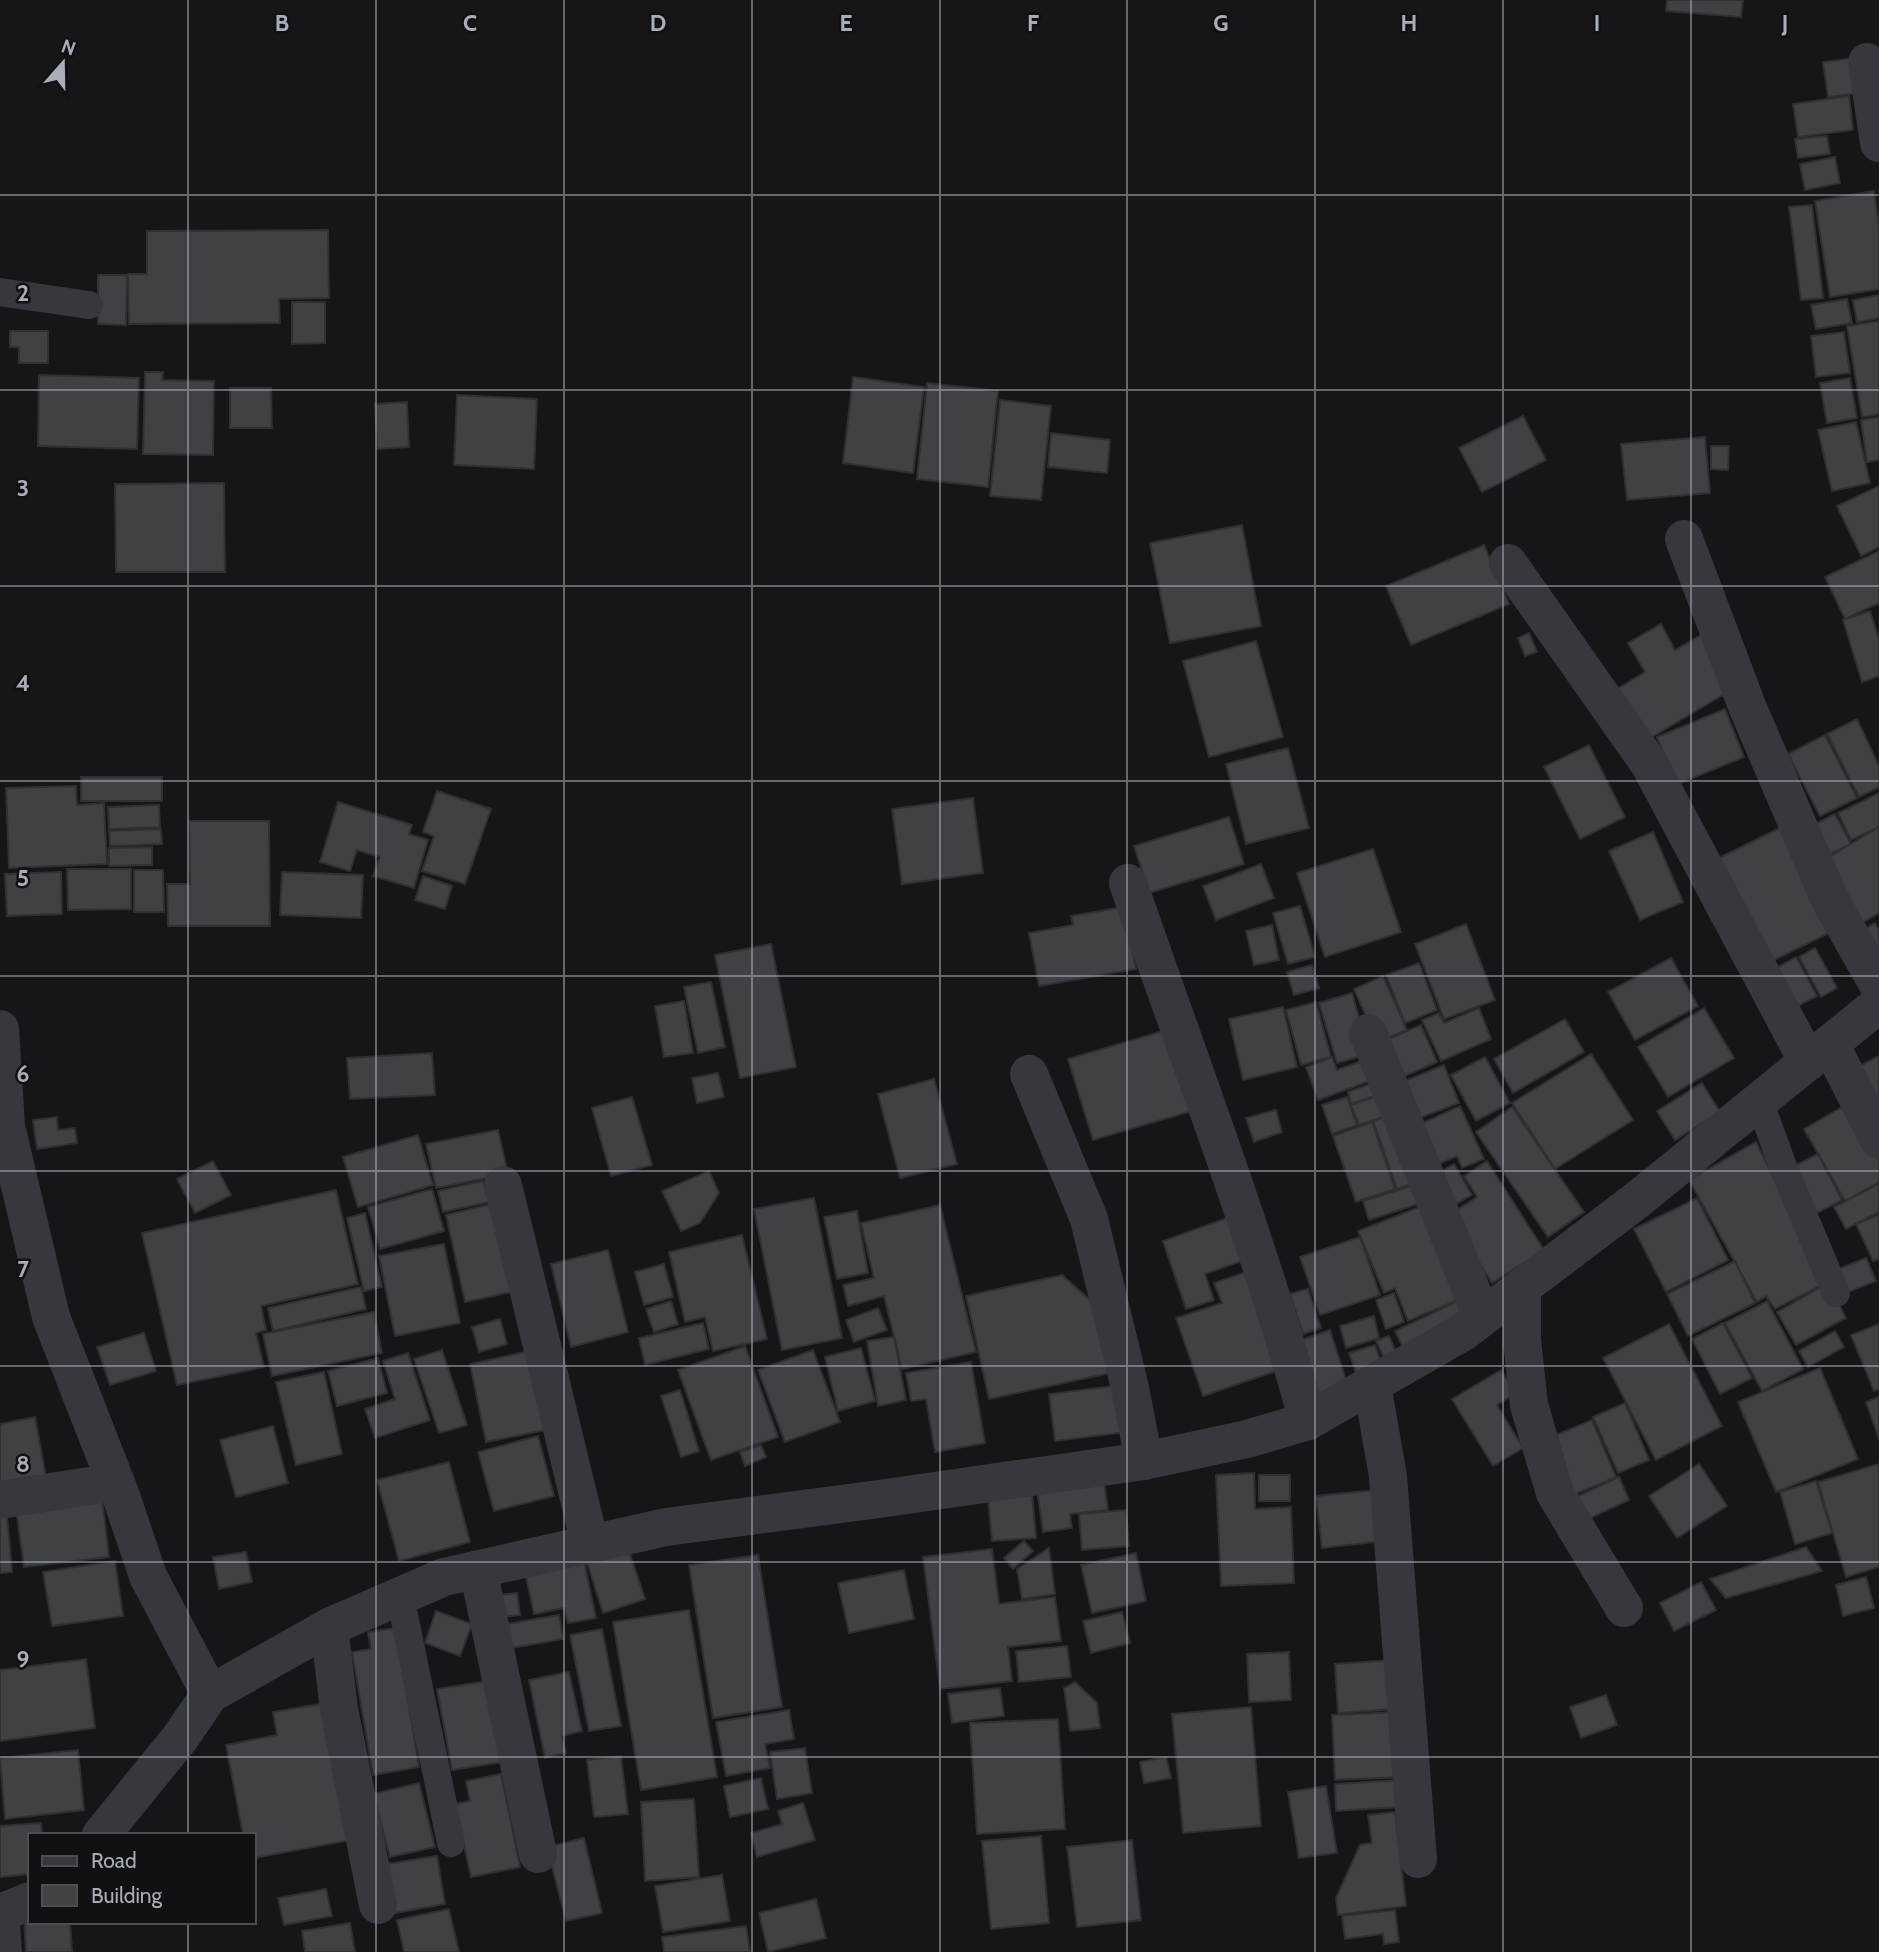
<svg xmlns="http://www.w3.org/2000/svg" width="1879" height="1952" viewBox="0 0 1879 1952" font-family="Cabin,sans-serif">
<rect width="100%" height="100%" fill="#161618"/>
<!-- building -->
<g fill="#404145" stroke="#303034" stroke-width="2">
<path d="M1667,0h76l-2,17 -75,-6z"/>
<path d="M1862,57l4,35 -38,5 -5,-35z"/>
<path d="M1849,96l4,34 -55,7 -5,-33z"/>
<path d="M1827,136l3,18 -32,4 -3,-19z"/>
<path d="M1835,157l5,26 -35,7 -5,-26z"/>
<path d="M1874,191l5,34v64l-49,8 -15,-96z"/>
<path d="M1812,205l11,93 -22,2 -12,-93z"/>
<path d="M328,230l1,68 -50,1 1,24 -151,1 -1,-50h19v-43z"/>
<path d="M98,275h29l-1,50 -28,-1z"/>
<path d="M1879,295v23l-22,4 -4,-22z"/>
<path d="M1847,299l5,24 -36,6 -5,-24z"/>
<path d="M292,302h33v41l-33,1z"/>
<path d="M1879,321v93l-17,3 -15,-91z"/>
<path d="M10,331h38v32h-29v-16h-9z"/>
<path d="M1844,332l6,41 -34,4 -5,-41z"/>
<path d="M145,372h18l-1,8 52,1 -1,74 -70,-1z"/>
<path d="M39,375l100,3 -2,71 -99,-3z"/>
<path d="M853,377l71,10 -11,86 -70,-10z"/>
<path d="M1850,378l7,40 -30,5 -7,-40z"/>
<path d="M927,383l71,8 -10,96 -71,-8z"/>
<path d="M230,388h41l1,40h-42z"/>
<path d="M457,395l80,4 -3,70 -80,-4z"/>
<path d="M1000,400l51,6 -10,94 -51,-4z"/>
<path d="M407,402l2,45 -32,2 -2,-45z"/>
<path d="M1523,416l23,44 -64,32 -23,-44z"/>
<path d="M1879,417v43l-12,2 -6,-42z"/>
<path d="M1856,422l14,61 -38,8 -14,-61z"/>
<path d="M1051,433l59,7 -3,33 -59,-6z"/>
<path d="M1705,437l5,56 -83,7 -6,-56z"/>
<path d="M1711,446h18l-1,24 -17,-1z"/>
<path d="M224,483l1,89h-109l-1,-88z"/>
<path d="M1879,486v61l-18,9 -24,-50z"/>
<path d="M1242,525l19,101 -91,17 -20,-100z"/>
<path d="M1484,545l25,59 -98,41 -25,-59z"/>
<path d="M1879,551v52l-34,16 -20,-42z"/>
<path d="M1870,611l9,28v37l-17,6 -19,-62z"/>
<path d="M1661,624l14,26 26,-15 32,54 -86,51 -30,-51 28,-17 -17,-29z"/>
<path d="M1529,633l8,19 -12,4 -7,-18z"/>
<path d="M1256,641l27,96 -74,20 -26,-96z"/>
<path d="M1725,709l19,48 -68,28 -19,-48z"/>
<path d="M1857,719l22,47v21l-20,10 -32,-63z"/>
<path d="M1825,735l32,63 -37,18 -32,-62z"/>
<path d="M1589,745l36,72 -45,22 -36,-72z"/>
<path d="M1288,748l21,80 -63,16 -20,-80z"/>
<rect x="81" y="777" width="81" height="24"/>
<path d="M76,786l1,19 27,-2 3,61 -98,4 -3,-80z"/>
<path d="M437,791l54,18 -26,75 -43,-13 12,-35 -11,-4z"/>
<path d="M1879,793v34l-28,13 -13,-27z"/>
<path d="M973,798l10,75 -81,11 -10,-75z"/>
<path d="M338,802l74,23 -3,9 19,6 -14,48 -41,-12 7,-19 -23,-7 -7,21 -30,-9z"/>
<path d="M159,805l1,22 -51,2 -1,-22z"/>
<path d="M1835,814l16,30 -32,16 -16,-30z"/>
<path d="M1229,817l15,47 -95,29 -15,-47z"/>
<path d="M189,821h80l1,105h-102l-1,-42h23z"/>
<path d="M1786,825l51,104 -69,34 -51,-104z"/>
<path d="M1879,827v86l-19,11 -38,-63z"/>
<path d="M161,829l1,15 -52,2 -1,-15z"/>
<path d="M1653,832l30,70 -43,18 -31,-69z"/>
<path d="M152,847v18l-43,1v-18z"/>
<path d="M1373,849l28,83 -76,25 -28,-84z"/>
<path d="M1261,864l13,34 -58,22 -13,-34z"/>
<path d="M67,869h64v40l-63,1z"/>
<path d="M134,870h29l1,42h-30z"/>
<path d="M61,872l1,42 -55,2 -2,-42z"/>
<path d="M282,872l81,3 -2,43 -81,-3z"/>
<path d="M423,876l29,10 -7,23 -30,-9z"/>
<path d="M1300,906l15,51 -27,7 -15,-51z"/>
<path d="M1124,907l12,62 -97,17 -10,-53 44,-8 -2,-9z"/>
<path d="M1875,923l4,7v20l-18,-18z"/>
<path d="M1466,924l29,76 -51,19 -29,-75z"/>
<path d="M1272,925l7,35 -25,5 -8,-34z"/>
<path d="M771,944l25,123 -56,11 -25,-123z"/>
<path d="M1815,948l22,40 -16,9 -22,-40z"/>
<path d="M1796,957l21,39 -25,13 -21,-38z"/>
<path d="M1671,958l27,48 -63,34 -27,-48z"/>
<path d="M1419,963l18,47 -32,13 -19,-48z"/>
<path d="M1312,965l7,23 -25,7 -7,-23z"/>
<path d="M1383,976l24,54 -30,12 -23,-53z"/>
<path d="M711,982l14,65 -27,6 -14,-66z"/>
<path d="M1352,993l17,61 -32,9 -18,-60z"/>
<path d="M684,1001l9,52 -29,4 -9,-51z"/>
<path d="M1316,1002l15,55 -30,8 -15,-55z"/>
<path d="M1283,1007l14,60 -54,13 -14,-61z"/>
<path d="M1479,1008l12,31 -50,22 -19,-41 17,-7 5,10z"/>
<path d="M1704,1008l30,50 -66,39 -30,-50z"/>
<path d="M1565,1019l19,33 -71,41 -19,-34z"/>
<path d="M1421,1025l16,37 -39,17 -16,-37z"/>
<path d="M1170,1029l25,81 -102,30 -25,-81z"/>
<path d="M432,1053l3,42 -85,4 -3,-41z"/>
<path d="M1591,1054l42,66 -78,49 -43,-66z"/>
<path d="M1879,1056v60l-25,-47z"/>
<path d="M1332,1057l5,13 33,-12 8,20 -60,22 -12,-33z"/>
<path d="M1485,1057l25,46 -34,18 -25,-46z"/>
<path d="M1444,1065l15,38 -45,17 -14,-37z"/>
<path d="M718,1073l6,24 -27,6 -5,-25z"/>
<path d="M934,1079l23,85 -57,14 -22,-84z"/>
<path d="M1379,1081l4,12 -32,11 -3,-12z"/>
<path d="M1702,1083l18,29 -45,28 -18,-29z"/>
<path d="M1386,1093l7,21 -34,11 -8,-20z"/>
<path d="M632,1097l20,68 -41,11 -19,-68z"/>
<path d="M1347,1097l10,28 -25,9 -10,-29z"/>
<path d="M1849,1103l30,50v29l-34,19 -41,-72z"/>
<path d="M1460,1106l24,53 -22,9 -5,-12 -23,10 -18,-40z"/>
<path d="M1512,1107l72,105 -36,25 -72,-105z"/>
<path d="M1276,1110l6,22 -28,10 -8,-24z"/>
<path d="M1399,1113l24,67 -26,9 -24,-68z"/>
<path d="M57,1117l1,13 17,-2 2,15 -40,6 -4,-29z"/>
<path d="M1372,1122l23,67 -39,13 -23,-66z"/>
<path d="M498,1130l10,44 -72,14 -10,-44z"/>
<path d="M418,1135l15,50 -75,22 -15,-50z"/>
<path d="M1756,1142l70,141 -51,26 -9,-13 -9,6 -68,-122z"/>
<path d="M1818,1154l24,46 -27,14 -25,-46z"/>
<path d="M213,1161l18,34 -36,18 -18,-34z"/>
<path d="M1487,1161l57,89 -52,33 -43,-68 28,-18 -13,-21z"/>
<path d="M1454,1164l18,31 -23,13 -18,-31z"/>
<path d="M709,1171l10,22 -19,30 -19,8 -19,-40z"/>
<path d="M483,1181l6,21 -46,10 -5,-21z"/>
<path d="M1879,1184v28l-33,17 -12,-22z"/>
<path d="M1415,1185l6,18 -52,17 -6,-19z"/>
<path d="M432,1189l12,42 -64,18 -12,-42z"/>
<path d="M336,1190l22,94 -97,22 5,24 -10,3 8,34 -87,18 -35,-152z"/>
<path d="M814,1198l28,140 -60,12 -28,-141z"/>
<path d="M1697,1198l31,62 -62,32 -32,-63z"/>
<path d="M500,1202l20,88 -55,12 -19,-87z"/>
<path d="M940,1205l36,147 -74,17 -18,-73 -36,10 -5,-21 31,-7 -13,-55z"/>
<path d="M1422,1206l38,93 -52,22 -13,-33 -11,5 -26,-62z"/>
<path d="M857,1211l11,62 -31,6 -13,-62z"/>
<path d="M365,1213l17,74 -18,4 -17,-73z"/>
<path d="M1879,1215v44l-6,2 -17,-37z"/>
<path d="M1227,1218l15,43 -37,13 9,26 -28,9 -23,-68z"/>
<path d="M742,1235l25,104 -54,12 -8,-34 -20,5 -16,-70z"/>
<path d="M1360,1237l20,58 -60,20 -20,-58z"/>
<path d="M444,1244l16,79 -65,13 -16,-80z"/>
<path d="M608,1250l20,82 -57,15 -20,-83z"/>
<path d="M1866,1258l10,23 -28,11 -10,-23z"/>
<path d="M1735,1261l20,42 -67,33 -21,-42z"/>
<path d="M664,1264l9,33 -29,8 -9,-33z"/>
<path d="M1249,1271l33,98 -79,27 -27,-78 46,-15 -8,-20z"/>
<path d="M1062,1275l39,35 14,62 -126,27 -23,-103z"/>
<path d="M1828,1283l18,35 -50,27 -19,-33z"/>
<path d="M361,1287l5,22 -93,22 -5,-23z"/>
<path d="M1308,1289l13,39 -18,6 -13,-40z"/>
<path d="M1394,1293l10,29 -18,7 -10,-29z"/>
<path d="M1460,1300l12,24 -65,32 -12,-25z"/>
<path d="M671,1301l7,23 -24,8 -8,-23z"/>
<path d="M1767,1301l36,68 -41,22 -37,-68z"/>
<path d="M878,1308l9,22 -33,12 -8,-22z"/>
<path d="M374,1312l8,41 -110,23 -9,-42z"/>
<path d="M1374,1316l5,22 -33,10 -6,-22z"/>
<path d="M500,1319l7,25 -28,8 -7,-25z"/>
<path d="M703,1323l6,26 -64,16 -6,-27z"/>
<path d="M1723,1323l29,55 -32,16 -28,-55z"/>
<path d="M1669,1324l53,102 -66,34 -53,-102z"/>
<path d="M1879,1324v65l-5,2 -23,-56z"/>
<path d="M1330,1330l18,56 -33,11 -17,-56z"/>
<path d="M1835,1331l9,16 -36,20 -9,-16z"/>
<path d="M144,1333l12,38 -46,14 -13,-38z"/>
<path d="M1389,1336l12,27 -12,6 -13,-28z"/>
<path d="M894,1337l12,63 -28,6 -11,-65z"/>
<path d="M1375,1345l9,25 -26,9 -9,-26z"/>
<path d="M745,1346l33,91 -67,23 -33,-90z"/>
<path d="M861,1348l14,53 -37,10 -13,-54z"/>
<path d="M442,1350l25,75 -28,8 -25,-74z"/>
<path d="M534,1350l17,79 -65,13 -16,-78z"/>
<path d="M813,1350l27,72 -55,20 -27,-72z"/>
<path d="M408,1353l22,67 -55,18 -10,-29 30,-10 -12,-38z"/>
<path d="M378,1358l9,35 -50,13 -9,-35z"/>
<path d="M971,1362l14,81 -50,9 -9,-53 -15,2 -5,-28z"/>
<path d="M1820,1368l38,91 -82,33 -38,-90z"/>
<path d="M1501,1370l15,23 -19,12 26,43 -30,18 -41,-67z"/>
<path d="M324,1372l18,82 -46,11 -20,-83z"/>
<path d="M1121,1385l6,47 -72,9 -6,-47z"/>
<path d="M680,1390l19,61 -18,6 -20,-61z"/>
<path d="M1879,1397v42l-13,-37z"/>
<path d="M1625,1403l24,57 -31,13 -25,-56z"/>
<path d="M35,1417l11,60 -46,8v-61z"/>
<path d="M1592,1420l24,57 -48,20 -24,-57z"/>
<path d="M273,1426l15,57 -52,14 -16,-57z"/>
<path d="M538,1436l16,60 -60,15 -16,-59z"/>
<path d="M761,1445l5,12 -21,9 -5,-14z"/>
<path d="M449,1462l21,80 -71,19 -22,-81z"/>
<path d="M1699,1464l28,42 -50,32 -28,-42z"/>
<path d="M1879,1464v103l-33,10 -28,-95z"/>
<path d="M1254,1473l1,36 36,-2 3,76 -73,3 -5,-111z"/>
<rect x="1259" y="1475" width="31" height="26"/>
<path d="M1619,1477l10,23 -43,20 -12,-22z"/>
<path d="M1104,1481l4,29 -38,4 2,14 -29,4 -6,-43z"/>
<path d="M1816,1481l16,52 -37,11 -15,-52z"/>
<path d="M1377,1490l5,51 -60,7 -6,-52z"/>
<path d="M1032,1493l4,45 -44,3 -4,-44z"/>
<path d="M102,1498l7,59 -85,10 -8,-58z"/>
<path d="M1126,1510l3,36 -47,4 -3,-36z"/>
<path d="M0,1515h7l5,57 -12,1z"/>
<path d="M1024,1541l9,10 -20,18 -9,-11z"/>
<path d="M1806,1547l16,24 -96,27 -16,-19z"/>
<path d="M628,1548l17,51 -42,14 -16,-51z"/>
<path d="M1049,1548l6,46 -33,5 -5,-30z"/>
<path d="M992,1549l7,55 56,-7 6,44 -53,6 4,34 -72,8 -17,-132z"/>
<path d="M246,1552l6,30 -33,7 -6,-32z"/>
<path d="M1136,1553l10,48 -54,12 -11,-48z"/>
<path d="M758,1555l24,152 -69,11 -24,-153z"/>
<path d="M115,1561l8,55 -71,10 -9,-54z"/>
<path d="M584,1561l12,57 -28,5 -4,-15 -30,6 -9,-42z"/>
<path d="M904,1570l10,49 -65,14 -11,-50z"/>
<path d="M1866,1577l8,31 -31,8 -7,-31z"/>
<path d="M1701,1582l15,28 -42,21 -14,-28z"/>
<path d="M517,1593l3,22 -27,3 -3,-22z"/>
<path d="M689,1610l28,167 -76,13 -28,-168z"/>
<path d="M436,1611l36,13 -12,32 -35,-13z"/>
<path d="M1122,1612l8,31 -39,10 -8,-32z"/>
<path d="M559,1615l4,24 -52,9 -4,-24z"/>
<path d="M396,1628l23,139 -46,8 -21,-123 19,-3 -3,-17z"/>
<path d="M602,1629l19,97 -32,5 -19,-96z"/>
<path d="M1067,1646l4,31 -52,5 -3,-31z"/>
<path d="M1289,1652l2,48 -42,2 -2,-48z"/>
<path d="M86,1659l9,69 -95,13v-71z"/>
<path d="M1393,1660l3,49 -58,4 -3,-49z"/>
<path d="M569,1672l13,59 -20,5 4,17 -21,5 -16,-78z"/>
<path d="M488,1681l15,81 -51,8 -15,-81z"/>
<path d="M1075,1682l22,21 3,25 -30,3 -6,-43z"/>
<path d="M1000,1688l4,28 -52,7 -4,-29z"/>
<path d="M1606,1695l11,30 -36,13 -11,-31z"/>
<path d="M326,1703l25,137 -97,18v-23h-11l-17,-90 51,-10 -4,-23z"/>
<path d="M1251,1707l10,119 -78,7 -11,-119z"/>
<path d="M789,1710l5,29 -29,5 5,24 -44,8 -10,-54z"/>
<path d="M1399,1712l4,65 -68,3 -3,-65z"/>
<path d="M1058,1719l7,110 -88,5 -7,-111z"/>
<path d="M805,1748l7,45 -35,6 -7,-47z"/>
<path d="M78,1750l6,60 -79,9 -5,-61z"/>
<path d="M621,1756l7,58 -34,3 -7,-57z"/>
<path d="M1166,1757l5,21 -27,5 -4,-21z"/>
<path d="M501,1774l19,93 -49,10 -16,-73 15,-3 -4,-20z"/>
<path d="M761,1778l7,31 -38,8 -6,-31z"/>
<path d="M1399,1780l1,27 -64,4 -1,-27z"/>
<path d="M419,1783l16,64 -45,10 -17,-63z"/>
<path d="M1326,1786l11,67 -38,5 -11,-66z"/>
<path d="M694,1799l5,78 -54,4 -4,-79z"/>
<path d="M803,1803l12,37 -58,17 -6,-24 31,-9 -4,-13z"/>
<path d="M1395,1812l11,94 -68,9 -2,-17 24,-53 12,-2 -4,-28z"/>
<path d="M41,1823l1,12h-12v39l-30,3v-51z"/>
<path d="M1041,1836l8,87 -58,6 -9,-88z"/>
<path d="M584,1838l18,75 -36,8 -19,-74z"/>
<path d="M1132,1840l9,80 -64,7 -10,-80z"/>
<path d="M437,1856l8,48 -50,9 -9,-49z"/>
<path d="M722,1875l8,46 -67,11 -8,-46z"/>
<path d="M326,1889l6,27 -48,9 -6,-27z"/>
<path d="M816,1899l10,39 -58,14 -9,-39z"/>
<path d="M449,1909l10,43h-55l-7,-32z"/>
<path d="M1395,1910l4,32 -15,2 -1,-10 -38,5 -3,-23z"/>
<path d="M24,1916h6v6h40l2,30h-46z"/>
<path d="M350,1923l5,29h-50l-3,-21z"/>
<path d="M746,1926l4,26h-86l-2,-15z"/>
</g>
<g fill="none" stroke-linecap="round" stroke-linejoin="round">
<!-- lane -->
<g stroke="#37383d" stroke-width="28">
<path d="M0,292l89,13"/>
<path d="M1759,1101l25,68 52,124"/>
<path d="M400,1596l51,247"/>
<path d="M5,1911l3,41"/>
</g>
<!-- street -->
<g stroke="#37383d" stroke-width="38">
<path d="M1867,62l12,81"/>
<path d="M1684,539l63,167 83,194 49,86"/>
<path d="M1508,563l142,202 158,297"/>
<path d="M1128,883c62,179 130,356 180,538"/>
<path d="M0,1029l6,97 45,191 70,179 27,80 62,118"/>
<path d="M1368,1033l114,284"/>
<path d="M1830,1044l49,96"/>
<path d="M1029,1074l60,145 41,169 14,73"/>
<path d="M503,1185l87,359"/>
<path d="M1522,1287v53l7,65 26,88 69,115"/>
<path d="M1372,1385l16,91 30,383"/>
<path d="M0,1500l115,-18"/>
<path d="M478,1569l60,285"/>
<path d="M329,1627l10,82 39,196"/>
<path d="M101,1835l79,-97 30,-44 119,-67 115,-50 222,-50 213,-28 265,-38 103,-22 61,-18 155,-89 174,-132 242,-196"/>
<path d="M0,1913l30,-12"/>
</g>
</g>
<!-- grid -->
<path fill="none" stroke="#a8adb8" stroke-width="2" stroke-opacity="0.55" d="M188,0v1835M376,0v1952M564,0v1952M752,0v1952M940,0v1952M1127,0v1952M1315,0v1952M1503,0v1952M1691,0v1952M0,195h1879M0,390h1879M0,586h1879M0,781h1879M0,976h1879M0,1171h1879M0,1366h1879M0,1562h1879M0,1757h1879M188,1922v30"/>
<g font-size="23" text-anchor="middle" font-weight="bold" fill="#a8adb8" stroke="#111113" stroke-width="5" stroke-linejoin="round" paint-order="stroke">
<text x="282" y="31">B</text>
<text x="470" y="31">C</text>
<text x="658" y="31">D</text>
<text x="846" y="31">E</text>
<text x="1033" y="31">F</text>
<text x="1221" y="31">G</text>
<text x="1409" y="31">H</text>
<text x="1597" y="31">I</text>
<text x="1785" y="31">J</text>
<text x="23" y="301">2</text>
<text x="23" y="496">3</text>
<text x="23" y="691">4</text>
<text x="23" y="886">5</text>
<text x="23" y="1082">6</text>
<text x="23" y="1277">7</text>
<text x="23" y="1472">8</text>
<text x="23" y="1667">9</text>
</g>
<!-- legend -->
<rect x="28" y="1833" width="228" height="91" fill="#111113" stroke="#4d4f55" stroke-width="2"/>
<rect x="42" y="1856" width="35" height="10" fill="#37383d" stroke="#4d4f55" stroke-width="2"/>
<text x="91" y="1868" font-size="21" fill="#a8adb8">Road</text>
<rect x="42" y="1885" width="35" height="21" fill="#404145" stroke="#4d4f55" stroke-width="2"/>
<text x="91" y="1903" font-size="21" fill="#a8adb8">Building</text>
<!-- north arrow -->
<g transform="translate(63 63) rotate(20)" stroke="#111113" stroke-width="5" paint-order="stroke">
<path d="M0-5L12 26L0 18L-12 26Z" fill="#a8adb8"/>
<text y="-10" font-size="19" font-weight="bold" text-anchor="middle" fill="#a8adb8">N</text>
</g>
</svg>
